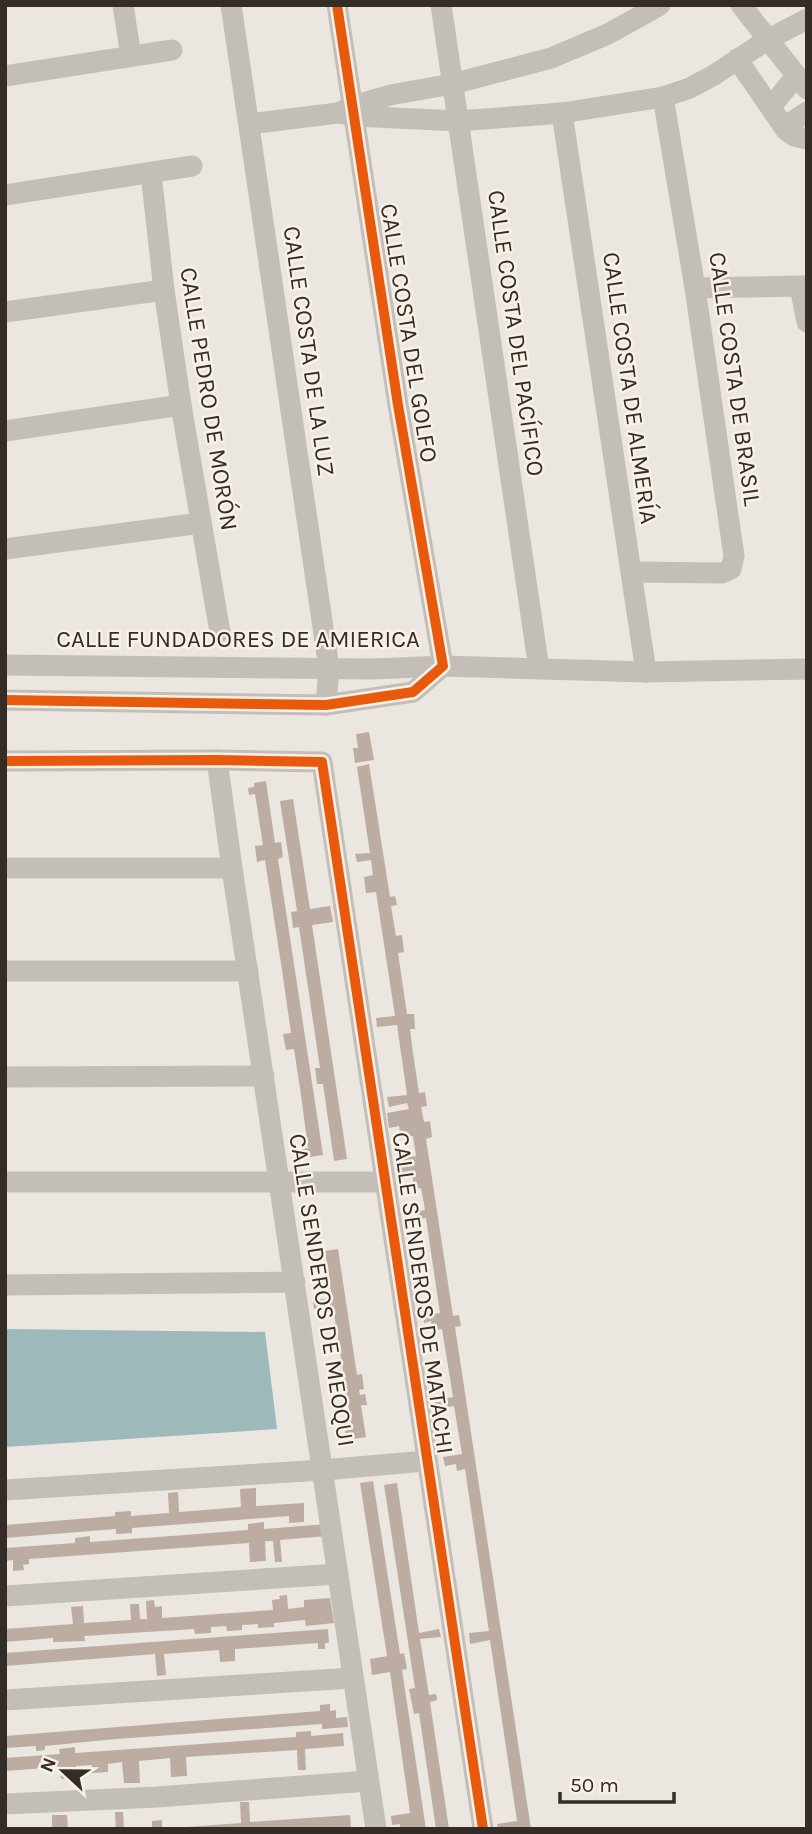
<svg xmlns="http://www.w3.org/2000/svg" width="812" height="1834" viewBox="0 0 812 1834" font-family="Karla,sans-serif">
<rect width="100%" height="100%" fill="#ebe6e0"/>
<!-- water -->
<path fill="#9db9ba" d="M5,1329l260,3 12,97 -272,18z"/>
<!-- building -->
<g fill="#bdaca2">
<path d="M369,732l5,28 -19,3 -2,-15h5l-2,-14z"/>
<path d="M369,764l21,133 5,-1 2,9 -6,1 5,30 6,-1 2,17 -6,1 9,61h7l1,15h-5l2,17 7,47 6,-1 2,14 -6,1 3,15 6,-1 2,16 -6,2 27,177 6,-1 2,11 -6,1 76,502h-33l-1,-5 20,-3 -27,-181 -20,4 -1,-11 20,-2 -1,-6 -23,-156 -8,2 -1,-7 -11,2 -2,-9 19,-3 -8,-48 -18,3 -1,-9 18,-3 -11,-68 -10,1 -1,-9 -7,2 -1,-8 17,-2 -14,-95 -11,2 -2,-8 12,-2 -4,-22 -7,1 -2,-16 -15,2 -2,-16 21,-3 -3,-20 -12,2 -2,-12 -10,2 -2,-15 22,-4 -2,-6 -18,4 -2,-10 20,-2 -10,-70 -20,2 -1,-9 19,-2 -19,-124 -10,1 -2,-16 9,-2 -2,-15 -14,2 -2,-8 15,-1 -13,-86z"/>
<path d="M266,781l9,62 6,-1 2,15 -5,2 45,296 -13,2 -1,-2 -6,1 -1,-7 6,-1 -7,-53 -7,-46 -8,1 -3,-16 8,-1 -9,-63 -17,-110 -8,2 -2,-16 8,-1 -8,-51 -6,1 -1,-7 6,-1v-4z"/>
<path d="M293,799l17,110 20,-3 3,16 -21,3 35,234 -13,2 -11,-77h-6l-2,-16h5l-21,-141 -6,1 -2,-16 6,-1 -17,-110z"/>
<path d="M338,1249l19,126 5,-1 2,15 -5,1 1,5 5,-1 2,11h-6l5,32 -13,2v-4l-7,2 -1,-6 7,-2 -18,-116 -8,2 -1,-8 -11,2 -1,-9 19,-2 -7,-47z"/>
<path d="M373,1481l27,173 4,-1 3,16 -5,1 24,159h-26v-5l-8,1 -1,-9 19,-3 -20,-141 -18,3 -2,-16 17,-3 -27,-173z"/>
<path d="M397,1483l22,150 20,-4 2,8 -21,2 9,56 7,-1 1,6 -7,2 19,127h-13l-17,-116 -5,1 -5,-25 6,-1 -31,-203z"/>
<path d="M256,1488v18l48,-3v19l-15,1v-7l-157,12v5l-16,1v-5l-111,9v-13l110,-9v-4l16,-1v5l38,-3 -1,-20 10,-1 1,20 62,-5 -1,-18z"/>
<path d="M264,1522v7l63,-5 1,12 -48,4 2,22h-7l-2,-21h-8l1,20 -16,1 -1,-19 -220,16v5l-6,1 1,5 -11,1v-11l-8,1v-13l70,-5v-5l15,-2v6l95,-7 63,-5v-6z"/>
<path d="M287,1595l1,14 16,-2v-7l26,-2 4,25 -28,3 -1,-6 -31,3v4l-16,1v-4l-16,1v5l-15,1 -1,-5 -15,1v6l-16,1 -1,-5 -110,7 1,5 -32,1v-4l-48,4v-13l68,-5 -2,-17 12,-1 1,17 47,-3 -1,-16h9l1,15h7l-1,-18 8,-1 1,7 7,-1v12l111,-8 -1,-10 8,-1 -1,-3z"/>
<path d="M328,1629l1,14h-4v6h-7v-6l-83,6v12l-15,1 -1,-12 -55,4 2,21 -9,1 -2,-22 -150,12v-13z"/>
<path d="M330,1704v7l6,-1v8l11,-1 1,10 -26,2v-5l-206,15 -71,7v4l-9,1v-5l-31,2v-12l315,-25v-6z"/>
<path d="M311,1731v5l32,-3 1,13 -39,3 1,21h-8l-1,-20 -111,7 1,19 -16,1 -1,-19 -31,3 1,22h-16l-2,-21 -14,2v8l-16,1v-8l-16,1v12l-15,1 -1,-12 -55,4v-13l55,-4 -1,-5 16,-2v6l15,-1 206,-15v-5z"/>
<path d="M240,1802h9l1,20 100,-7 1,13 -164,1v-2l54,-4z"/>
<path d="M115,1812h8l1,17h-8z"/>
<path d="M52,1815h15l1,14h-16z"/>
<path d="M162,1820v9h-10v-8z"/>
</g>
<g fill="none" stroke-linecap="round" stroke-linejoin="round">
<!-- minor -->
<g stroke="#c4beb9" stroke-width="21">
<path d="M123,5l8,51"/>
<path d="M231,5l98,663 -3,37"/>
<path d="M441,5l98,664"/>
<path d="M741,5l66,84"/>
<path d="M737,59l49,71 8,6 13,3"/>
<path d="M5,76l167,-26"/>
<path d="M771,107l25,-31"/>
<path d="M338,113l16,3 104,5 104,-8 101,-16 27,-9 24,-13 53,-35 40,-21"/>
<path d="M562,113l84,559"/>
<path d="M249,124l89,-11 15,-7 37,-11 62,-11 69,-18 30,-8 57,-24 52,-29"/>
<path d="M784,127l23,-15"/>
<path d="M151,173l13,117 17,115 39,227"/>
<path d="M5,195l187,-29"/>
<path d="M800,287l7,35"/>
<path d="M695,288l112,-2"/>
<path d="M5,312l159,-22"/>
<path d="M5,431l176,-26"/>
<path d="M5,549l196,-26"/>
<path d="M631,572l91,1 9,-4 3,-13 -39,-268 -32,-191"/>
<path d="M5,665l368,4 70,-3 203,6 161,-3"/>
<path d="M5,700l321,5 87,-13 30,-26 -45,-261 -61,-400"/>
<path d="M217,760l15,108 144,961"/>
<path d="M5,761l212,-1 105,2 161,1067"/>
<path d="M5,868h227"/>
<path d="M5,971h243"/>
<path d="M5,1077l259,-1"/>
<path d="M5,1182h380"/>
<path d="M5,1285l290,-3"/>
<path d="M5,1490l318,-20 103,-9"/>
<path d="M5,1596l333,-22"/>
<path d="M5,1700l348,-22"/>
<path d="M5,1804l152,-7 211,-16"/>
</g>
<!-- cycleway casing -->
<g stroke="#f8f1e7" stroke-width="15">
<g id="cycleway">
<path d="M5,700l321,5 87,-13 30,-26 -45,-261 -61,-400"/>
<path d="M5,761l212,-1 105,2 161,1067"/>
</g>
</g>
<!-- cycleway -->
<use href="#cycleway" stroke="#e8590c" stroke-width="10"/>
</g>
<g text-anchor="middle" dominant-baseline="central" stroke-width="5" stroke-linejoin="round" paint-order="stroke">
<!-- street labels -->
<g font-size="24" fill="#342c27" stroke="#f8f1e7">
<text transform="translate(409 333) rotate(81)">CALLE COSTA DEL GOLFO</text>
<text transform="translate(516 333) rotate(82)">CALLE COSTA DEL PACÍFICO</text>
<text transform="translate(309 351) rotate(82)">CALLE COSTA DE LA LUZ</text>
<text transform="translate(735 379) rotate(82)">CALLE COSTA DE BRASIL</text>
<text transform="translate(630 388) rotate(82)">CALLE COSTA DE ALMERÍA</text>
<text transform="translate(209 399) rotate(81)">CALLE PEDRO DE MORÓN</text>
<text x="238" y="639">CALLE FUNDADORES DE AMIERICA</text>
<text transform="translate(322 1290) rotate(81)">CALLE SENDEROS DE MEOQUI</text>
<text transform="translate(423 1293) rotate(82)">CALLE SENDEROS DE MATACHI</text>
</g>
</g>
<!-- border -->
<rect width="812" height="1834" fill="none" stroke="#342c27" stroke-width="14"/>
<!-- north arrow -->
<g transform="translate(63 1771) rotate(292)" stroke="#f8f1e7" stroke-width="5" paint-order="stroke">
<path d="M0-5L12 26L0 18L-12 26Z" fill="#342c27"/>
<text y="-10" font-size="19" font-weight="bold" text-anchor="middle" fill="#342c27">N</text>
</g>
<!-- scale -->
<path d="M560 1792v10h114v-10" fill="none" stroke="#342c27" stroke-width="3.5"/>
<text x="570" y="1792" font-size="21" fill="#342c27" stroke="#f8f1e7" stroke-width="5" paint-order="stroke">50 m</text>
</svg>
